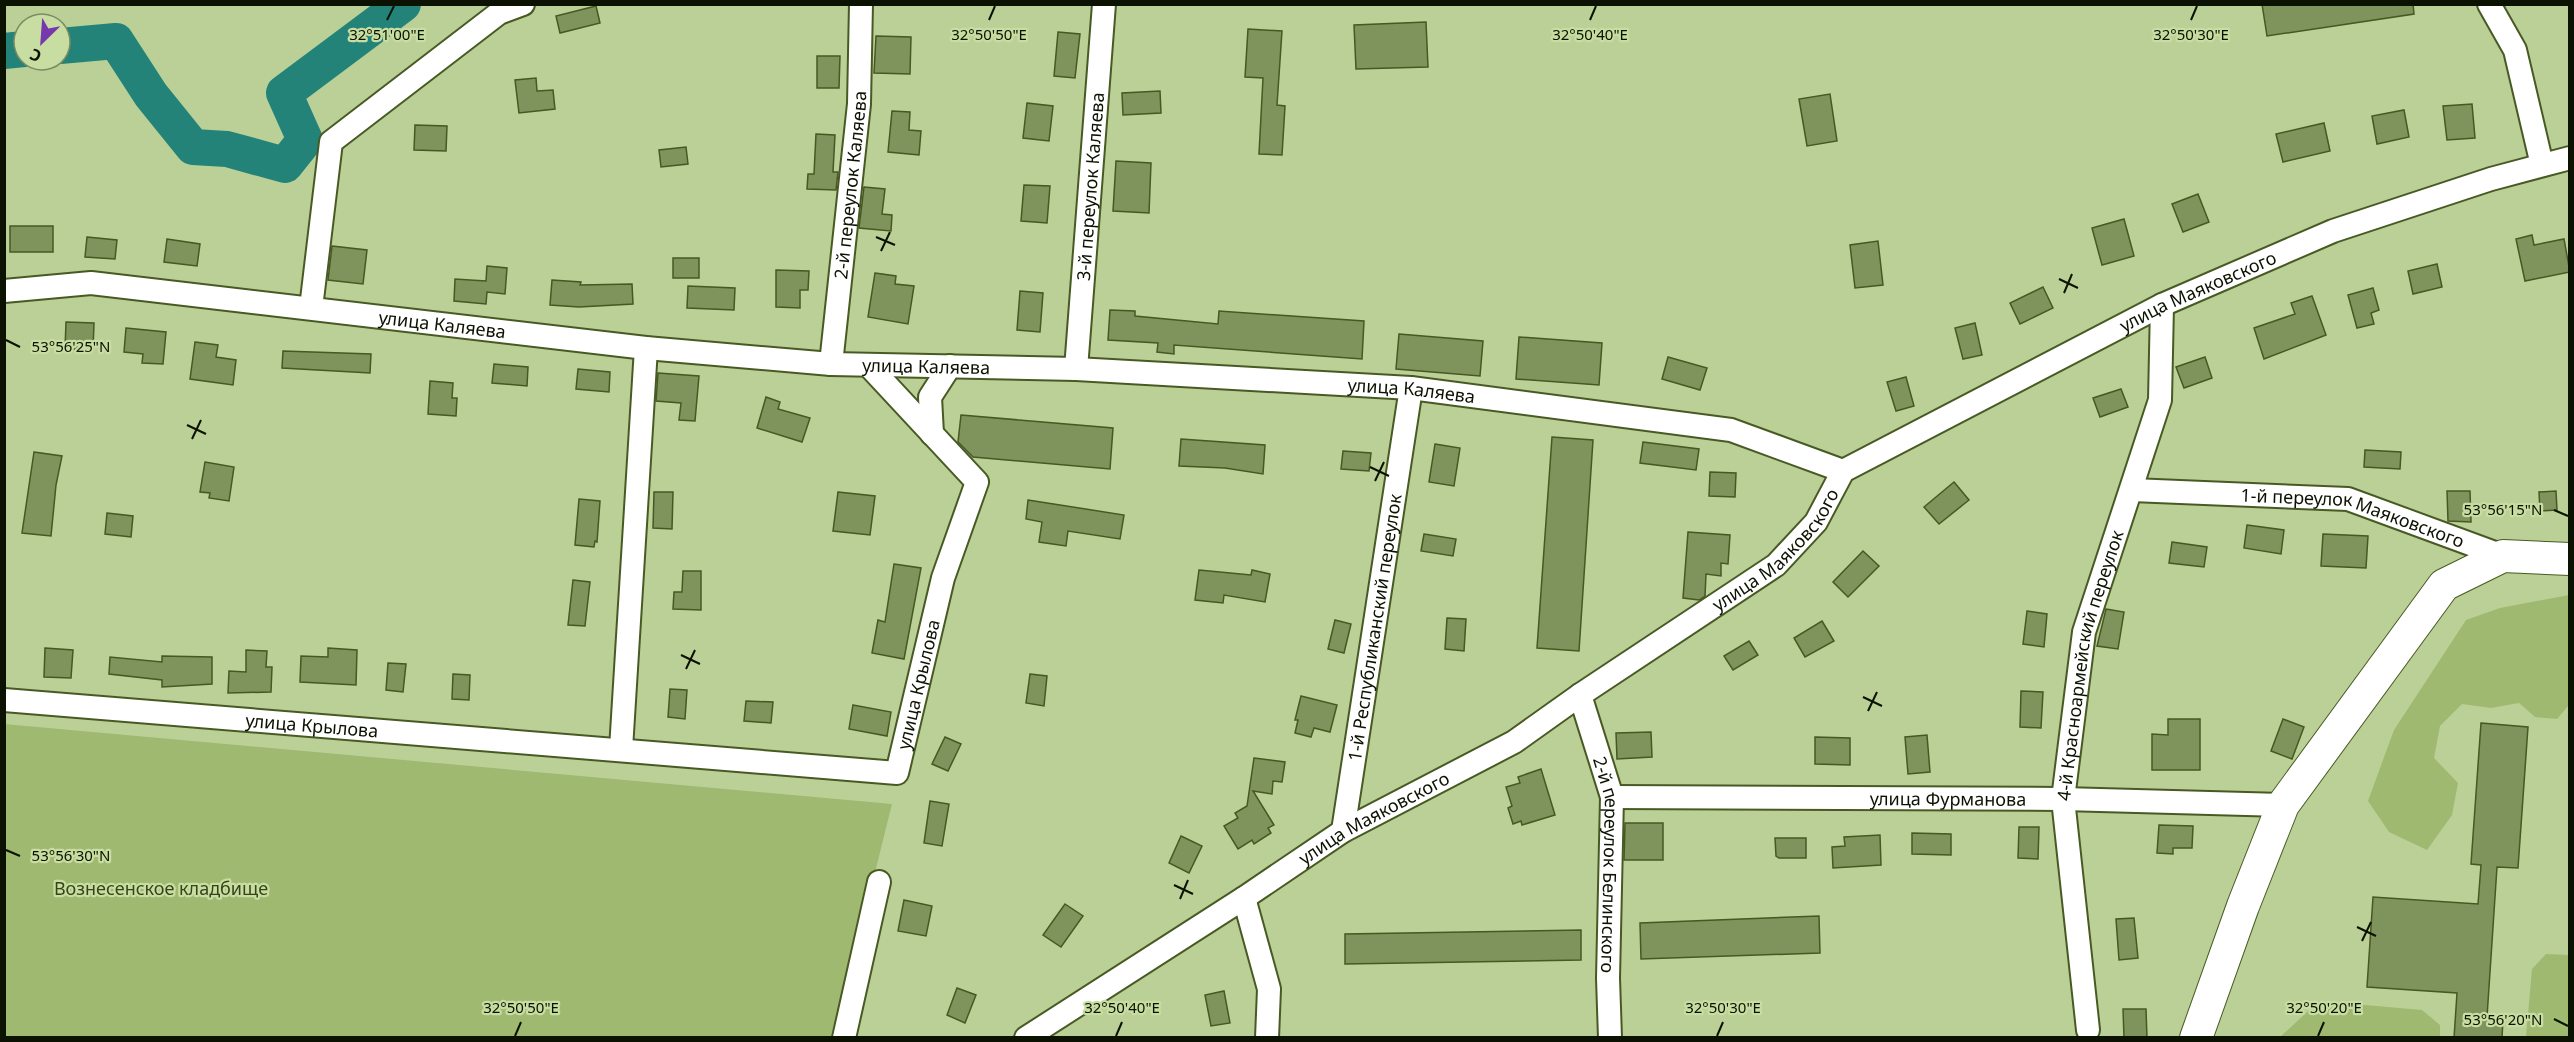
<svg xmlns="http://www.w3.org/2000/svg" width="2574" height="1042" viewBox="0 0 2574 1042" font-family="'Noto Sans',sans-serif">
<rect width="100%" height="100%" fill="#bad096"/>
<!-- green -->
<g fill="#a0b970">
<path d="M2569,595v110l-12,14 -22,-2 -16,-14 -28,5 -29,-4 -22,22 -6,32 24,25 -6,32 -25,35 -38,-18 -21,-31 26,-71 72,-110 34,-12z"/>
<path d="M4,724l888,80 -58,233h-829z"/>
<path d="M2546,954l23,1v82h-43l6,-68z"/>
<path d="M2319,1001l103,9 18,15v12h-160z"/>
</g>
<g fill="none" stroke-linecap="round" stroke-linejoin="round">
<!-- river -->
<g stroke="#238379" stroke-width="36">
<path d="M60,46l56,-5 35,54 42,52 34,2 58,16 20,-25 -21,-47 119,-89"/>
<path d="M4,51l20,-2"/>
</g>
</g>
<!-- building -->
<g fill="#7f935c" stroke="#475823" stroke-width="1.5">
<path d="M2262,4h151l1,10 -147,22z"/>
<path d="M596,6l4,17 -40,10 -4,-17z"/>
<path d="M1426,22l2,45 -72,2 -2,-44z"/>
<path d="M1248,29l34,2 -5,74 8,1 -3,49 -23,-1 4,-76 -18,-1z"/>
<path d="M1058,32l22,2 -5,44 -21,-2z"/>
<path d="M876,36l35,1 -1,37 -36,-1z"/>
<path d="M817,56h23l-1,32h-22z"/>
<path d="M536,78l1,13 16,-1 2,19 -36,4 -4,-33z"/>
<path d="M1160,91l1,22 -38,2 -1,-22z"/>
<path d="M1830,94l7,47 -30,5 -8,-47z"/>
<path d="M1027,103l26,3 -4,35 -26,-3z"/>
<path d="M2472,104l3,34 -28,2 -4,-34z"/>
<path d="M2404,110l5,27 -32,7 -5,-28z"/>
<path d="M892,111l18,1 -1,18 12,1 -2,24 -31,-3z"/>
<path d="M2324,123l6,28 -47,11 -7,-28z"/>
<path d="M415,125l32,1 -1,25 -32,-1z"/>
<path d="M816,134l19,1 -2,37h5l-2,18 -29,-1 1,-15h6z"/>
<path d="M686,147l2,17 -27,3 -2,-17z"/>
<path d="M1116,161l35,2 -2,50 -36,-2z"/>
<path d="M1024,185l26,1 -3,37 -26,-2z"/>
<path d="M864,187l21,2 -3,25 10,1 -1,16 -32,-3z"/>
<path d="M2198,194l11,28 -26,10 -11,-28z"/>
<path d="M2124,219l10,37 -32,9 -10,-37z"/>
<rect x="10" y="226" width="43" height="26"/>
<path d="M2532,235l2,10 30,-6 6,33 -45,9 -9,-42z"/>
<path d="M87,237l30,3 -2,19 -30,-2z"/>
<path d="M167,239l33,5 -3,22 -33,-4z"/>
<path d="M1878,241l5,44 -28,3 -5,-43z"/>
<path d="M332,246l35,4 -4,34 -35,-4z"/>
<rect x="673" y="258" width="26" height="20"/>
<path d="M2437,264l5,23 -29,7 -5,-23z"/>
<path d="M487,266l20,2 -2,26 -18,-2 -1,12 -32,-3 1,-22 31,2z"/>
<path d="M776,270l33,1 -1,19h-8v18l-24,-1z"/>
<path d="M875,273l21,3 -1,8 19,2 -6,38 -40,-7z"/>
<path d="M552,280l29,2 -1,3 52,-1 1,20 -54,3 -29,-2z"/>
<path d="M688,286l47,2 -1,22 -47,-2z"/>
<path d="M2043,287l10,21 -33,16 -10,-21z"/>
<path d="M2373,288l6,22 -8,3 3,11 -17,4 -9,-33z"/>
<path d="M1020,291l23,2 -3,39 -23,-2z"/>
<path d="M2312,296l14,39 -62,24 -10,-31 41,-14 -4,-11z"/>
<path d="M1110,310l25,1v5l83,8 1,-13 145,10 -2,38 -188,-14v9l-17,-2 1,-9 -50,-3z"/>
<path d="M66,322l28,1 -1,27 -28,-1z"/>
<path d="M1975,323l7,32 -19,4 -8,-31z"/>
<path d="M126,328l40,4 -3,32 -21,-1 1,-9 -19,-2z"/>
<path d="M1399,334l84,7 -3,35 -84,-7z"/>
<path d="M1519,337l83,6 -3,42 -83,-6z"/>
<path d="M195,342l23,3 -2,12 20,3 -3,25 -43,-6z"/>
<path d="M283,351l88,3 -1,19 -88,-5z"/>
<path d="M1668,357l39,11 -7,22 -38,-11z"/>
<path d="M2205,357l7,21 -28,10 -8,-21z"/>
<path d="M494,364l34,3 -1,19 -35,-3z"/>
<path d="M578,369l32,3 -1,20 -33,-3z"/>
<path d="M658,373l41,3 -4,45 -16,-1 2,-17 -25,-2z"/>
<path d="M1906,377l8,29 -18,5 -9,-29z"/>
<path d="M430,381l23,2 -1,15h5l-1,18 -28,-2z"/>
<path d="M2121,389l7,18 -28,10 -7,-19z"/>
<path d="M766,397l14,5 -2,7 32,9 -8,24 -45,-14z"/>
<path d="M961,415l152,13 -3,41 -137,-12 -15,-15z"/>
<path d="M1552,437l41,3 -14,211 -42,-3z"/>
<path d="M1181,439l84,6 -2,29 -38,-6 -46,-2z"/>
<path d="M1643,442l56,7 -3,21 -56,-7z"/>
<path d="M1435,444l25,4 -6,38 -25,-4z"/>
<path d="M2365,450l36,2 -1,17 -36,-2z"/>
<path d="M1343,451l28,2 -2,18 -28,-2z"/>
<path d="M34,452l28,4 -6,29 -5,51 -29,-3z"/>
<path d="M205,462l29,5 -5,34 -20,-3 1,-5 -10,-1z"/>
<path d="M1710,472l26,1 -1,24 -26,-1z"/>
<path d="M1954,482l15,18 -30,24 -15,-17z"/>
<path d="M2447,491h23l1,31 -23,-1z"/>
<path d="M2556,491l1,19 -17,1 -1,-19z"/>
<path d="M654,492h19l-1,37 -19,-1z"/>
<path d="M838,492l37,4 -5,39 -37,-4z"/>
<path d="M579,499l21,2 -3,41 -2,-1 -1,6 -19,-2z"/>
<path d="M1028,500l96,15 -4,24 -52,-8 -2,15 -27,-4 3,-20 -16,-3z"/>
<path d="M107,513l26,3 -2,21 -26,-3z"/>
<path d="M2247,525l37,5 -3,24 -37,-6z"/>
<path d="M1688,532l42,3 -2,29 -7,-1v13l-15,-2 -1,22 -6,4 -16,-2z"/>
<path d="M1424,534l32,5 -3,17 -32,-5z"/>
<path d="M2323,534l45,2 -2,32 -45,-2z"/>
<path d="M2172,542l35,5 -3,20 -35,-4z"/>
<path d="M1863,551l16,15 -31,31 -15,-15z"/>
<path d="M894,564l27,4 -17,91 -32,-6 6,-33 7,2z"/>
<path d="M1199,570l52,5 1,-5 18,4 -5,28 -41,-7 -1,8 -28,-3z"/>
<path d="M683,571h18v39l-28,-1 1,-17h8z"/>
<path d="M573,580l17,2 -5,44 -17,-1z"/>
<path d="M2106,609l18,3 -6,37 -21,-3z"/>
<path d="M2027,611l20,3 -3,33 -21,-3z"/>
<path d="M1447,618l19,1 -2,32 -19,-2z"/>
<path d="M1335,620l16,4 -7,29 -16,-4z"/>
<path d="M1822,621l12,20 -29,16 -11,-19z"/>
<path d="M1749,641l9,14 -25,15 -9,-14z"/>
<path d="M45,648l28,2 -2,28 -27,-1z"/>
<path d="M328,648l29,2 -1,35 -56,-3 1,-26 27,1z"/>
<path d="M246,650l21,1 -1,16h6l-1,25 -43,1 1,-22 17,1z"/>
<path d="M162,656l50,1v27l-50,3v-7l-53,-6 1,-17 52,5z"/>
<path d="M388,663l18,1 -3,28 -17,-2z"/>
<path d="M453,674l17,1 -1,25 -17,-1z"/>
<path d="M1030,674l17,2 -3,30 -18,-3z"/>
<path d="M670,689l17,1 -2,29 -17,-2z"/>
<path d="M2021,691l22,1 -2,36 -21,-1z"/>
<path d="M1301,696l36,9 -7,27 -16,-4 -3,9 -16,-4 3,-13h-3z"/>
<path d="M746,701l27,1 -2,21 -27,-2z"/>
<path d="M853,705l38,7 -4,24 -38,-7z"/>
<path d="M2168,719h32v51h-48v-36l16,1z"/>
<path d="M2283,719l21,8 -12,32 -21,-8z"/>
<path d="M2481,723l47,4 -10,141 -21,-1 -10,150 16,2 -1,19h-48l3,-45 -90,-6 6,-90 105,7 3,-39 -10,-1z"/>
<path d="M1651,732l1,25 -35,2 -1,-26z"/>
<path d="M1927,735l3,37 -22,2 -3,-37z"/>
<path d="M945,737l16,7 -13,27 -16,-7z"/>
<path d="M1815,737l35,1v27l-35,-1z"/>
<path d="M1254,758l31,4 -3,20 -9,-1 -1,13 -19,-3 21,34 -6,3 3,5 -17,11 -2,-4 -14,9 -14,-23 14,-8 -3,-5 12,-7z"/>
<path d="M1541,769l14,46 -33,10 -1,-4 -8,3 -5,-16 4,-2 -6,-19 14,-4 -2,-6z"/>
<path d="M930,801l19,3 -7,42 -18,-3z"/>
<path d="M1625,823h38v37h-39z"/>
<path d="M2159,825l34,1 -1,22h-19v6l-16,-1z"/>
<path d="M2019,827h20l-1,32 -20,-1z"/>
<path d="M1912,833l39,1v21l-39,-1z"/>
<path d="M1880,835l1,30 -48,3 -1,-21 13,-1 -1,-9z"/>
<path d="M1181,836l21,10 -13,27 -20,-10z"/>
<path d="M1775,838h31v20h-27l-3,-2z"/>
<path d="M904,900l28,6 -6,30 -28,-5z"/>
<path d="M1065,904l18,12 -22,31 -18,-12z"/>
<path d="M1819,916l1,37 -179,6 -1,-36z"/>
<path d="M2134,918l4,40 -19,2 -3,-41z"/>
<path d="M1581,930v30l-236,4v-30z"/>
<path d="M957,988l19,7 -11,28 -18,-8z"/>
<path d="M1224,991l6,32 -19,3 -6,-31z"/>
<path d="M2123,1009h23l1,29h-23z"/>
</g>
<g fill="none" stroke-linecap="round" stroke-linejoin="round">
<!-- street casing -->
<g stroke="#485a24" stroke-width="26">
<g id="street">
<path d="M2489,4l26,46 27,115"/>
<path id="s1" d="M4,291l87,-8 555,65 185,16 245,5 335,19 320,42 112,41"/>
<path d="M311,308l20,-166 168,-129 24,-9"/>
<path id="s2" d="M831,364l28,-260 2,-100"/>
<path id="s3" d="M1076,369l28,-365"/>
<path d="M932,434l-2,-37 20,-31"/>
<path id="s4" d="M2132,490l216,9 155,57"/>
<path id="s5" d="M1580,695l32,102 -4,181 2,60"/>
<path id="s6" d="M4,700l893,73 46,-195 34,-96 -108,-116"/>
<path d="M621,749l25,-401"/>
<path id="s7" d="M1612,797l451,2 220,6"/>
<path id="s8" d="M1343,831l68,-443"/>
<path d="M1244,898l25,91 -2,49"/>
<path id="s9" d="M2088,1030l-25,-231 21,-167 76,-232 2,-95"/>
<path d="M844,1038l35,-156"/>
<path id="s10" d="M1026,1038l218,-140 99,-67 171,-89 66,-47 196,-130 40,-43 27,-51 319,-166 171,-74 158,-52 79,-21"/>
</g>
</g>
<!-- secondary casing -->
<g stroke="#485a24" stroke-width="34">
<path id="secondary" d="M2196,1038l47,-132 40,-101 161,-220 59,-29 67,3"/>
</g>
<!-- street -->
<use href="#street" stroke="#fff" stroke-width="22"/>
<!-- secondary -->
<use href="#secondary" stroke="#fff" stroke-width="32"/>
</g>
<!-- ticks -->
<path fill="none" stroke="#0c1201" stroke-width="2" d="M387,20l7,-14M989,20l6,-14M1590,20l6,-14M2191,20l6,-14M876,237l19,8M881,251l9,-19M2059,279l19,9M2064,293l8,-19M6,340l14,7M187,425l19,9M192,439l9,-19M1370,467l19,9M1375,481l9,-19M2554,510l14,6M681,655l19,9M686,669l9,-19M1863,697l19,9M1868,711l9,-19M6,850l14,6M1174,885l19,9M1180,899l8,-19M2357,927l19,9M2362,941l9,-19M2554,1019l14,7M515,1036l6,-14M1116,1036l6,-14M1717,1036l6,-14M2318,1036l6,-14"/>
<g text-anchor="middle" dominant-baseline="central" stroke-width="4.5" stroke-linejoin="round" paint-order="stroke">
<!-- street labels -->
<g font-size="18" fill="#0c1201" stroke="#c7dda2">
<text stroke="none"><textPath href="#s2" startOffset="180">2-й переулок Каляева</textPath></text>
<text stroke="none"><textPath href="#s3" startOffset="183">3-й переулок Каляева</textPath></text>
<text stroke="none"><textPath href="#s10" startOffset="1402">улица Маяковского</textPath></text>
<text stroke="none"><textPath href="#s1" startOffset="441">улица Каляева</textPath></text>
<text stroke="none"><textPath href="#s1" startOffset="927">улица Каляева</textPath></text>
<text stroke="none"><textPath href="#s1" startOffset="1413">улица Каляева</textPath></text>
<text stroke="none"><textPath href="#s4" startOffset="224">1-й переулок Маяковского</textPath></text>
<text stroke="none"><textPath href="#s10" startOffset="898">улица Маяковского</textPath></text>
<text stroke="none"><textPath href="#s8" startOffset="206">1-й Республиканский переулок</textPath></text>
<text stroke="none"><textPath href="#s9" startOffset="369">4-й Красноармейский переулок</textPath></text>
<text stroke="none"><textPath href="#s6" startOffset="987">улица Крылова</textPath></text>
<text stroke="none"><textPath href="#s6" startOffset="309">улица Крылова</textPath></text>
<text stroke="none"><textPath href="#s7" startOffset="336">улица Фурманова</textPath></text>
<text stroke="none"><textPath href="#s10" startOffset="412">улица Маяковского</textPath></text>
<text stroke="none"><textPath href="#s5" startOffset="174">2-й переулок Белинского</textPath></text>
</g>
<!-- park labels -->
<g font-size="18" fill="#364417" stroke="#c7dda2">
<text x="161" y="888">Вознесенское кладбище</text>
</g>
</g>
<g font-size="15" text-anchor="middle" fill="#0c1201" stroke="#c7dda2" stroke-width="4.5" stroke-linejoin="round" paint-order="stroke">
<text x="387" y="40">32°51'00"E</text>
<text x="989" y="40">32°50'50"E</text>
<text x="1590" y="40">32°50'40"E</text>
<text x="2191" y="40">32°50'30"E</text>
<text x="71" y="352">53°56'25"N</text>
<text x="2503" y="515">53°56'15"N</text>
<text x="71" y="861">53°56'30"N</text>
<text x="521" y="1013">32°50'50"E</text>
<text x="1122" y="1013">32°50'40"E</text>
<text x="1723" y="1013">32°50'30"E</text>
<text x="2324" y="1013">32°50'20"E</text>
<text x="2503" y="1025">53°56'20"N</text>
</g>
<!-- border -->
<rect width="2574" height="1042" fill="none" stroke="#0c1201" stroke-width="12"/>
<!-- north arrow -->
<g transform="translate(42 42) rotate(205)"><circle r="28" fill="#c7dda2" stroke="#7c8c62" stroke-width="1.5"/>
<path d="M0-4.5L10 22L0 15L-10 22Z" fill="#7638ad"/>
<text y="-9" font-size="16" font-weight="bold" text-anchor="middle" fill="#0c1201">С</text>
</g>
</svg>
